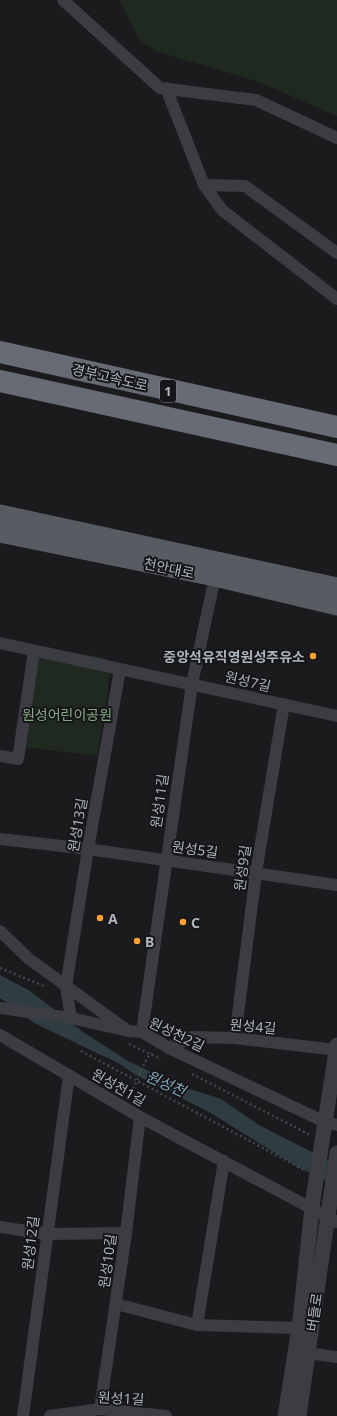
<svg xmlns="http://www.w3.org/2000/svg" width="337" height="1416" viewBox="0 0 337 1416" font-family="'Noto Sans','Noto Sans KR',sans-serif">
<rect width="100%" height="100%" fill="#1b1b1d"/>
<!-- green -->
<g fill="#202920">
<path d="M119,0h218v116l-81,-35 -98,-29 -18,-11z"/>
<path d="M47,647l58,11 6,11 -14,87 -73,-9 16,-95z"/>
</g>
<!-- water -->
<path fill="#2f3d43" d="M0,975l30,16 53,41 45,29 52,25 41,13 38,26 78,40v21l-39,-19 -89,-55 -73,-37 -18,-12 -84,-40 -34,-25z"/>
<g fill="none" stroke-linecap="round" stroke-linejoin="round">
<!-- path -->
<g stroke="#41454a" stroke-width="2.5" stroke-dasharray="2 3" stroke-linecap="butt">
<path d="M0,968l44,18"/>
<path d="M129,1044l32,15"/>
<path d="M81,1051l223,119"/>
<path d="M192,1074l118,61"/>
<path d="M129,1098l18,-40 5,-5"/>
</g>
<!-- minor -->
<g stroke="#3b3d43" stroke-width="12">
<path d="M63,0l97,88 96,12 81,38"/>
<path d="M166,88l38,97 18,25 115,89"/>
<path d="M204,185l41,1 92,67"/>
<path d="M0,643l337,73"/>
<path d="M0,756l18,3 16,-108"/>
<path d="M0,839l88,10 249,36"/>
<path d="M0,931l29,28 99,72 14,1 27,16 156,74 12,3"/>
<path d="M66,986l22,-137 32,-179"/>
<path d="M142,1032l50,-348 23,-107"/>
<path d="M0,1035l140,82 197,105"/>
<path d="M235,1038l21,-165 28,-169"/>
<path d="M169,1048l23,-11 43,1 102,12"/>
<path d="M0,1227l46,7 80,-1"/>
<path d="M116,1304l81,21 102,3"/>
<path d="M197,1325l27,-164"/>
<path d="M308,1353l29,4"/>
<path d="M100,1409l26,-176 14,-116"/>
<path d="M23,1416l46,-341"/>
<path d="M50,1416l50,-7 66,7"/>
</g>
<!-- tertiary -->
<g stroke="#3b3d43" stroke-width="15">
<path d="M324,1129l13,-84"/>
<path d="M285,1416l14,-88 14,-129"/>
<path d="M299,1416l30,-208"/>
</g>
<!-- primary -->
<g stroke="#575b62" stroke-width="19">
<path d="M0,514l337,73"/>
<path d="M0,533l215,44 122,29"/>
</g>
<!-- motorway -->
<g stroke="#676c74" stroke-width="22">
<path d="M0,352l337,75"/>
<path d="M0,381l337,74"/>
</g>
<!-- minor-bridge -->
<g stroke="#3b3d43" stroke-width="12">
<path d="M66,986l5,32"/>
<path d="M0,1008l71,10 57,13"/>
</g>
<!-- tertiary-bridge -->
<g stroke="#3b3d43" stroke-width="15">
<path d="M313,1199l11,-70"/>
<path d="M329,1208l8,-55"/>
</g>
</g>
<!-- markers -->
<g fill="#ffa031" stroke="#161619" stroke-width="1.5">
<circle cx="313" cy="656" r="4"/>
<circle cx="100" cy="918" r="4"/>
<circle cx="183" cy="922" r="4"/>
<circle cx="137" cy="941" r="4"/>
</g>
<g text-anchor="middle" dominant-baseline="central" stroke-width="4" stroke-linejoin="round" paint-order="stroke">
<!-- shield labels -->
<rect fill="#161619" stroke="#7f858c" stroke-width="1" x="160" y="380" width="16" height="22" rx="3"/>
<g font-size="13" font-weight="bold" fill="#acb4be">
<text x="168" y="391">1</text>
</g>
<!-- street labels -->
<g font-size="14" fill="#acb4be" stroke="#161619">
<text transform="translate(110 377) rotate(13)">경부고속도로</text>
<text transform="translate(169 568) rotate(12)">천안대로</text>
<text transform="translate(248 681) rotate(13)">원성7길</text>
<text transform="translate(159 801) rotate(-82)">원성11길</text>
<text transform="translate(77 825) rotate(-80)">원성13길</text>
<text transform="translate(195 849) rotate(8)">원성5길</text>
<text transform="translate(242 868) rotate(-82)">원성9길</text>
<text transform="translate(253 1026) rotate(5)">원성4길</text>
<text transform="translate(177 1034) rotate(26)">원성천2길</text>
<text transform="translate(119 1087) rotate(30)">원성천1길</text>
<text transform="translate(30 1243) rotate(-83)">원성12길</text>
<text transform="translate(107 1261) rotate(-82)">원성10길</text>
<text transform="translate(314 1312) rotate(-82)">버들로</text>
<text transform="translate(121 1398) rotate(3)">원성1길</text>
</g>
<!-- poi labels -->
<g font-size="14" font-weight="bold" fill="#acb4be" stroke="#161619" text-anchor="start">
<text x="305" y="656" text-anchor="end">중앙석유직영원성주유소</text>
<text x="108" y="918">A</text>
<text x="191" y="922">C</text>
<text x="145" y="941">B</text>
</g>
<!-- park labels -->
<g font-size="14" fill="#85aa82" stroke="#161619">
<text x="67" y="714">원성어린이공원</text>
</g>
<!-- water labels -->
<g font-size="15" font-style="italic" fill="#81a7bb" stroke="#161619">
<text transform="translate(166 1083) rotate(24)">원성천</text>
</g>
</g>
</svg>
